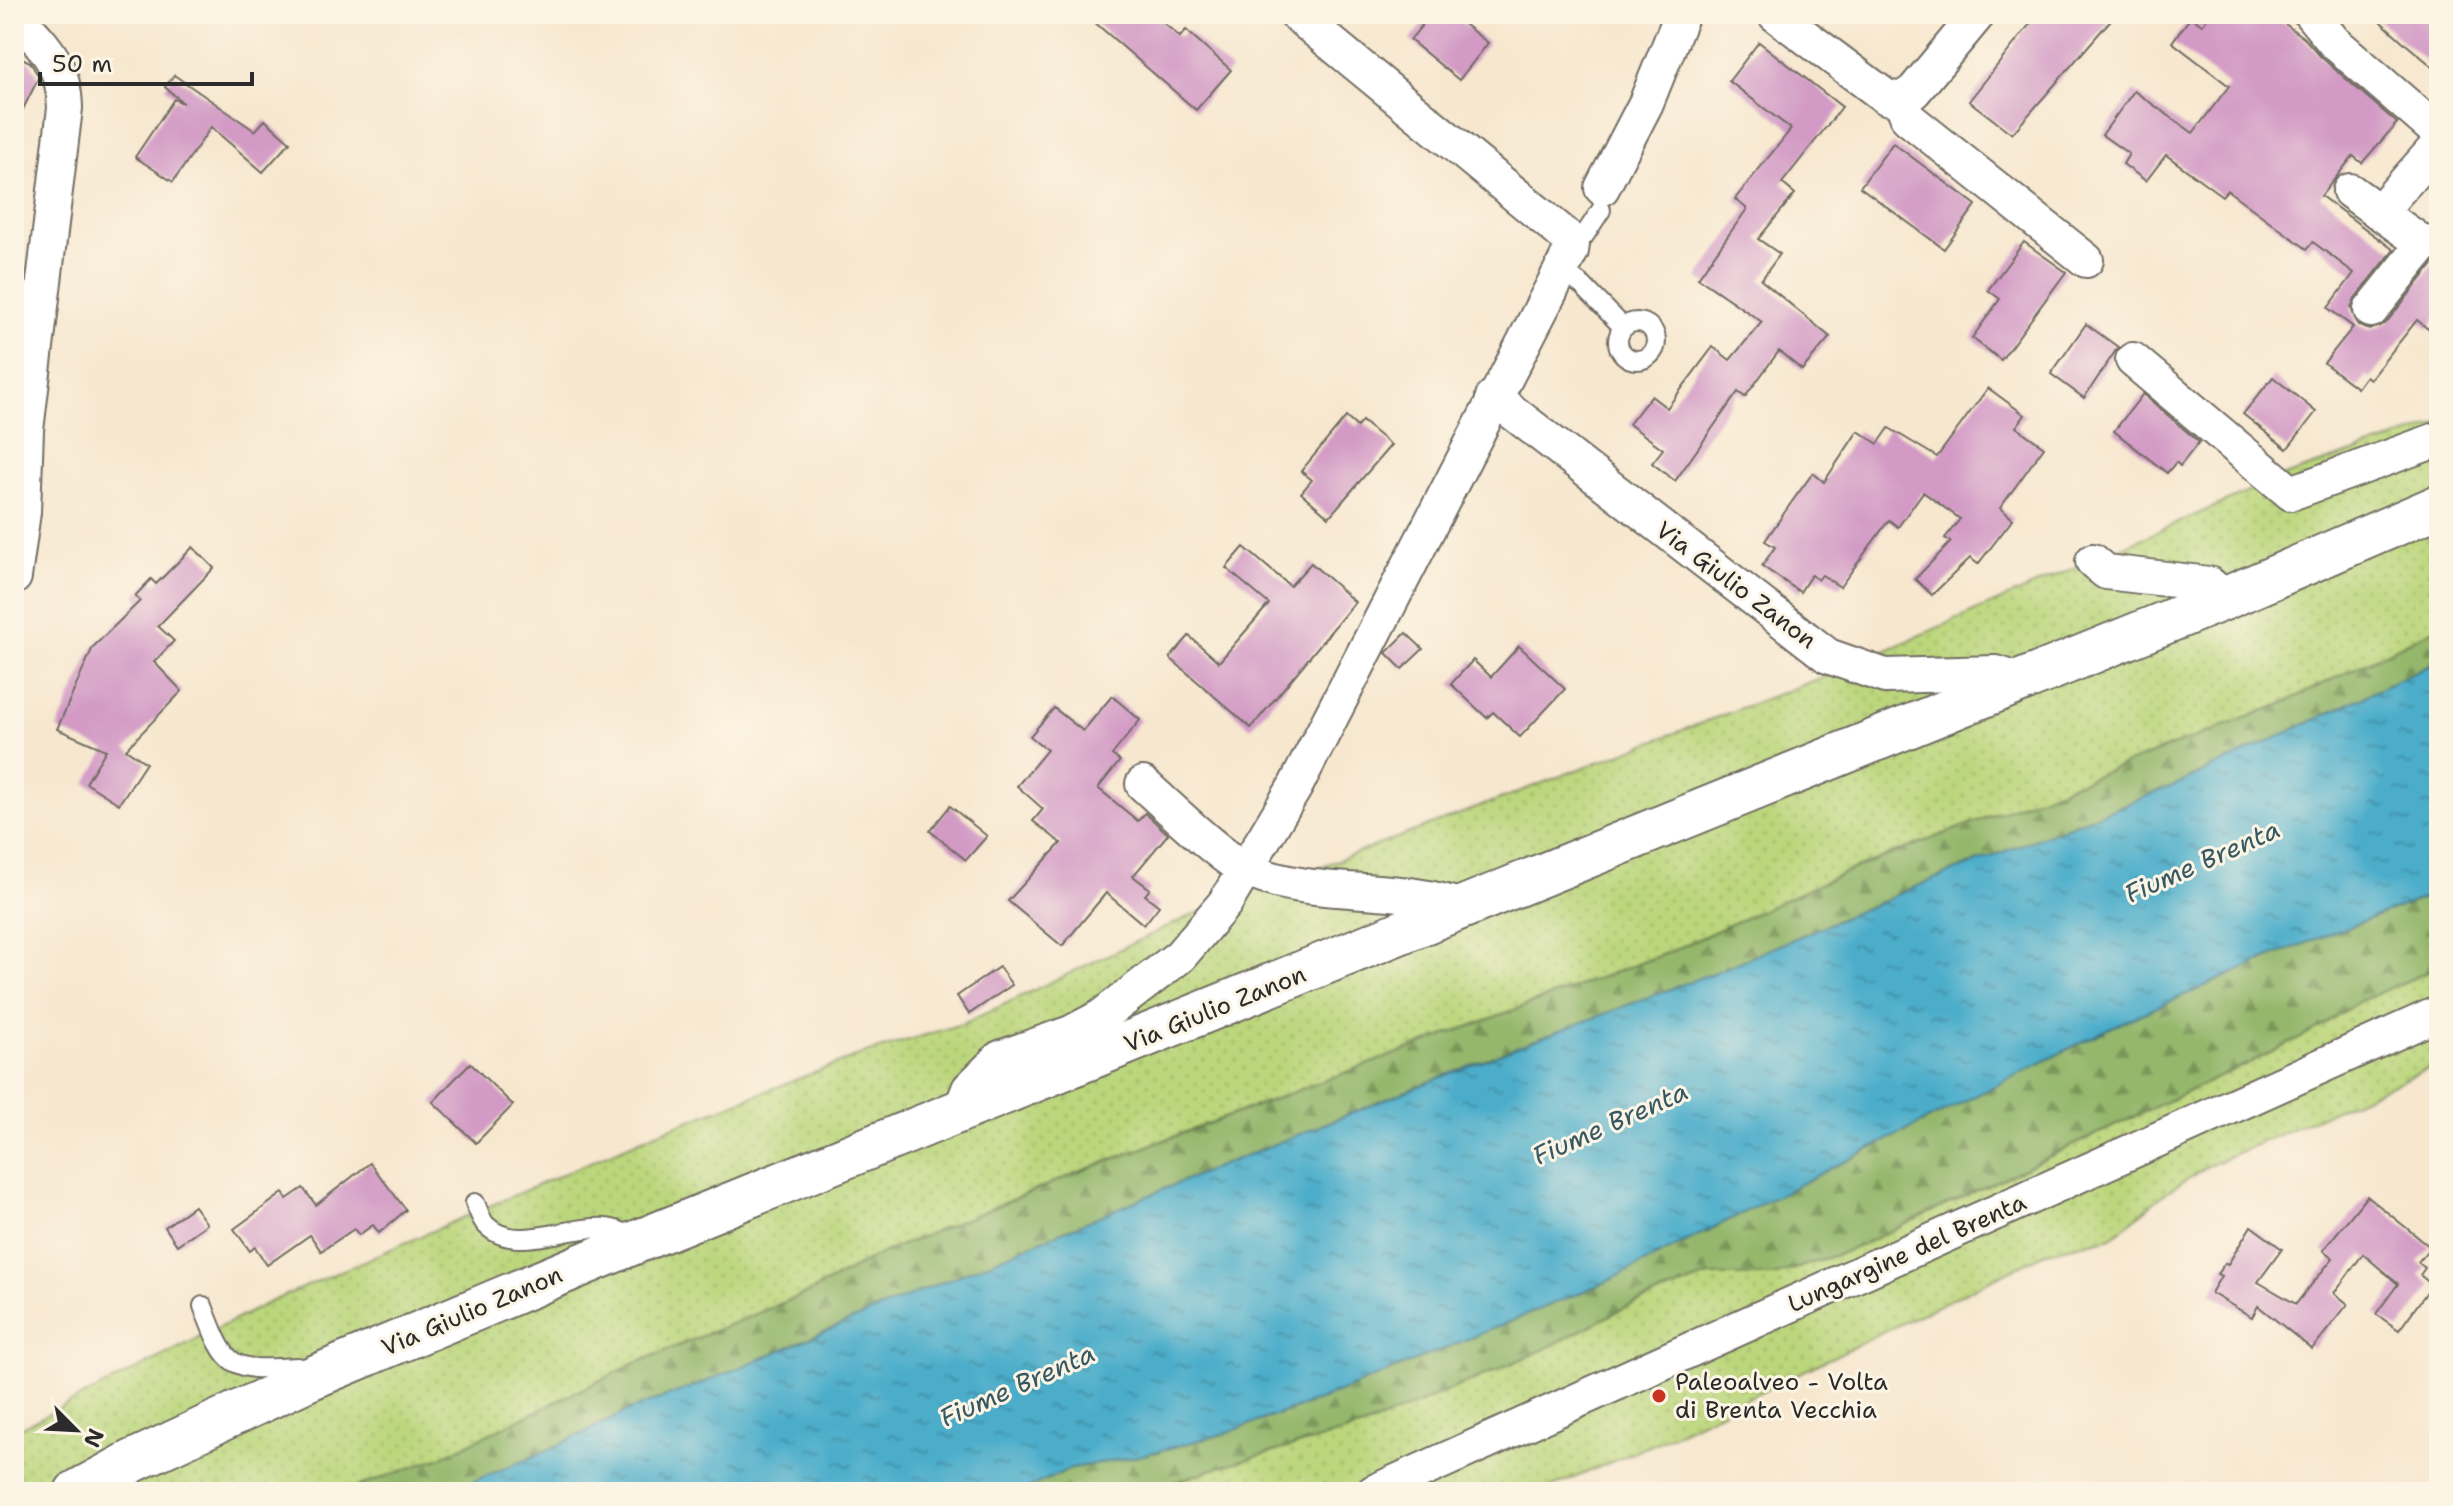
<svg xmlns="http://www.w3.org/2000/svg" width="2453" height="1506" viewBox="0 0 2453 1506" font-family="'Shantell Sans',sans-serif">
<defs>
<pattern id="grass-dots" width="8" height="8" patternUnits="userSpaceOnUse" patternTransform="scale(2)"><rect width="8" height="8" fill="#bbd67c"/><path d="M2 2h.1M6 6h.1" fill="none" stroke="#a1b86b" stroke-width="1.8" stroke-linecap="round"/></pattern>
<pattern id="forest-firs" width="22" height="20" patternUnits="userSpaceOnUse" patternTransform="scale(2)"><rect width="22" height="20" fill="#94b76c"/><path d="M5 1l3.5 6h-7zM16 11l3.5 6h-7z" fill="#799559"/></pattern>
<pattern id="water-ripples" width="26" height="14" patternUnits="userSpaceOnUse" patternTransform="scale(2)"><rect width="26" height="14" fill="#4badca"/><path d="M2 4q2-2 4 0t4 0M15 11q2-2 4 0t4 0" fill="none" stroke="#3f8da4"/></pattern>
</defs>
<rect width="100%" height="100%" fill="#fcf5e5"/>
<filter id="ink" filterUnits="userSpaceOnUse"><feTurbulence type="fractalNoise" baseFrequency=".0125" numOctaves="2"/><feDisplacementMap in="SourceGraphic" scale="16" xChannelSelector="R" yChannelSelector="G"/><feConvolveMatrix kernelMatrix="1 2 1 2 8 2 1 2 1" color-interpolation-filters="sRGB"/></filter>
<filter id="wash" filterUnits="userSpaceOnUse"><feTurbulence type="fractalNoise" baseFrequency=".006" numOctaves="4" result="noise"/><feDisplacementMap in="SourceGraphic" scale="32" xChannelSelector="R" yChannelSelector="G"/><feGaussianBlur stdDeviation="1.8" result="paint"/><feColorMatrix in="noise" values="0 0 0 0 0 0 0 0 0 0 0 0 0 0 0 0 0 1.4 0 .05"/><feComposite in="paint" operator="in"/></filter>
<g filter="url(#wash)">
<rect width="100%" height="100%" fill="#f7e7cf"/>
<!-- grass -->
<g fill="url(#grass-dots)" stroke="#738054" stroke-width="2">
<path d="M2439,424v203l-155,76 -436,168 -176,80 -586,218 -206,85 -68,37 -176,72 -195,94 -95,35h-332v-61l256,-129 384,-168 212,-81 99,-30 227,-108 642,-242 453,-198z"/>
<path d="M2439,967v97l-231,102 -40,25 -56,46 -64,15 -392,191 -115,49h-395l76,-26 144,-40 179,-77 80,-42 83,-31h66l76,-26 403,-189 54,-26 53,-34z"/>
</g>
<!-- forest -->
<g fill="url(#forest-firs)" stroke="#60714c" stroke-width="2">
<path d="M2439,627v34l-254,120 -251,98 -211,90 -214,81 -307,123 -499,210 -73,27 -86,42 -97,40h-105l99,-35 195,-94 176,-72 68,-37 207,-85 585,-218 176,-80 436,-168z"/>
<path d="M2439,892v75l-79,34 -53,34 -54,26 -403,189 -76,26h-66l-82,31 -81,42 -179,77 -144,40 -76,26h-127l53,-24 67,-12 84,-22 99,-35 284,-117 504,-254 165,-73z"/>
</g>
<!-- water -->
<path fill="url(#water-ripples)" stroke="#3b6c7a" stroke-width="2" d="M2439,661v231l-164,63 -165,73 -504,254 -284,117 -99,35 -84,22 -67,12 -53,24h-572l97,-40 86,-42 73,-27 499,-210 307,-123 214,-81 211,-90 251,-98z"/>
<g id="blocks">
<!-- building -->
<g fill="#d29ac5">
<path d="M1085,14h68l27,23 6,-7 45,40 -35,40z"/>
<path d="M1431,14h20l37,29 -29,37 -49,-40z"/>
<path d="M2038,14h78l-104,120 -43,-33z"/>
<path d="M2210,14h62l33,25 16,18 76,66 -35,40 -9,-7 -32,40 73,54 -39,48 -4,10 7,17 11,5 17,-7 53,-66v58l-11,14 -11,-9 -47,59 -4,-3 -9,12 -33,-25 29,-36 -25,-19 26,-35 -41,-31 -6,7 -80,-59 -5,6 -56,-41 -20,26 -23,-17 6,-10 -27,-19 32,-44 59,42 36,-47 -57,-44 19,-25 11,8z"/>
<path d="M2372,14h67v58l-31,-26z"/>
<path d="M1759,42l83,65 -60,76 13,11 -37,45 22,15 -19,26 69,57 -28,33 -23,-19 -34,46 -7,-5 -63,89 -23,-18 11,-14 -34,-25 22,-28 16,12 46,-61 17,13 32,-38 -64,-44 49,-69 -12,-10 56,-70 -62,-48z"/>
<path d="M14,54l16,8 9,15 -25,50z"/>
<path d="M174,75l81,56 10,-11 25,22 -27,30 -52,-45 -38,55 -38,-25 39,-58 9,4 -18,-16z"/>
<path d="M1893,143l83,62 -32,44 -84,-62z"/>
<path d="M2024,242l42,30 -65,88 -29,-22 28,-39 -12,-9z"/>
<path d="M2086,324l32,23 -34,51 -33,-24z"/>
<path d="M2273,377l43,35 -29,37 -44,-35z"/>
<path d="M1988,388l37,27 -9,12 28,20 -44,61 13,11 -35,45 -8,-6 -38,37 -17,-16 36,-37 -6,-4 15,-19 -37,-27 -25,35 -9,-7 -49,67 -18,-12 -4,5 -7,-5 -11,17 -38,-26 13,-19 -10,-6 26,-38 22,-30 11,9 34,-51 20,13 11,-16 48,29z"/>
<path d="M2143,394l56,48 -19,24 -4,-4 -9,11 -53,-42z"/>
<path d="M1346,417l11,10 5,-6 29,24 -62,72 -28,-24 11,-13 -11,-9z"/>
<path d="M193,547l21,21 -56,58 16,15 -20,21 28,29 -56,58 20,14 -27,41 -33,-21 20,-33 -49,-21 36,-82 47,-46 -5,-5 16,-17 5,5z"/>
<path d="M1244,547l46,39 21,-23 44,39 -104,126 -81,-70 19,-22 30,26 50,-58 -43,-36z"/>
<path d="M1406,633l17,16 -21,20 -16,-16z"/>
<path d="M1519,646l46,43 -45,48 -27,-25 -6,6 -36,-34 22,-24 18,17z"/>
<path d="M1112,696l28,24 -28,35 8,6 -22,27 40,33 7,-8 23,21 -35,42 17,13 -5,6 14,11 -15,19 -38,-32 -44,53 -54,-45 53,-58 -28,-22 10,-12 -26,-23 30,-36 -17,-14 24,-28 29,23z"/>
<path d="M950,806l37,30 -21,24 -36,-29z"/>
<path d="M999,967l13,18 -43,29 -12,-18z"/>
<path d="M470,1063l43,42 -37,38 -43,-41z"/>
<path d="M370,1163l36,47 -27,23 -6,-8 -14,10 -5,-6 -33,22 -11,-16 -43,30 -12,-18 -5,4 -16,-22 49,-36 4,6 16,-11 13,17z"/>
<path d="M2367,1196l63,51 -12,15 7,6 -5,7 12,10 -33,45 -23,-16 22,-30 -35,-30 -29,39 14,11 -36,45 -54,-43 -6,11 -41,-24 10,-17 -4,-2 8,-11 3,1 23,-38 31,23 -24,33 38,22 37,-46 -10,-8z"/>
<path d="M194,1206l13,18 -30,21 -12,-18z"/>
</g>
</g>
</g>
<g filter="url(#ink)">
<use href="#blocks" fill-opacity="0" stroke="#726d64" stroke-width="2"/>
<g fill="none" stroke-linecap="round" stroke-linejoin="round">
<!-- service casing -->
<g stroke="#726d64" stroke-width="22">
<g id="service">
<path d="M1572,244l12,-8 17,-26"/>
<path d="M1561,270l22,16 40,41"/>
<circle cx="1637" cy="341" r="19"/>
<path d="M475,1203c3,6 6,17 11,22 37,38 115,-23 148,17"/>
<path d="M203,1306c24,64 27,65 95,61l7,6"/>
</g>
</g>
<!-- minor casing -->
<g stroke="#726d64" stroke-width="38">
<g id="minor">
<path d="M1775,14l111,83 15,3 13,-9 64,-77"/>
<path d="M2311,14l23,28 105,91"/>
<path d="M1901,100l7,18 178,142"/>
<path d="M1602,188l44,-85 36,-89"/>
<path d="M2350,191l29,21 60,-68"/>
<path d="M2371,310l53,-66 -45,-32"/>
<path d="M2133,360l158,133 148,-54"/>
<path d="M1493,397l335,259 57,20 111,-3 9,3 4,10"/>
<path d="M2093,561l13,11 103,12 17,14"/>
<path d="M14,577l9,-65 3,-82 39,-322c-1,-45 -21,-62 -51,-94"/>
<path d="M1143,784c25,22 77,73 104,86 66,30 150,12 217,38"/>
<path d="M966,1110l-1,-11 4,-10 31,-31 71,-25 30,-16 79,-61 45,-53 70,-116 276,-536 1,-7 -5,-7 -271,-223"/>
<path d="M1374,1492l1065,-479"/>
</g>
</g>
<!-- tertiary casing -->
<g stroke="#726d64" stroke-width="46">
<path id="tertiary" d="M76,1492l57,-31 176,-82 325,-136 1592,-645 213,-92"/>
</g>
<!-- service -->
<use href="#service" stroke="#fff" stroke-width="18"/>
<!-- minor -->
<use href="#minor" stroke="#fff" stroke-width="34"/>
<!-- tertiary -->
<use href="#tertiary" stroke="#fff" stroke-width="42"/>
</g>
</g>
<!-- markers -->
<circle fill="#c8321e" stroke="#fcf5e5" stroke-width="3" cx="1659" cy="1396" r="8"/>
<g text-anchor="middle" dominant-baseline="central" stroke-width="6" stroke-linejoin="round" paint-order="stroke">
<!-- street labels -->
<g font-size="24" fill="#2b2b2b" stroke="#fcf5e5">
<text transform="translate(1736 585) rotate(37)">Via Giulio Zanon</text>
<text transform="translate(1215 1009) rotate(-22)">Via Giulio Zanon</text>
<text transform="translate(1907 1253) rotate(-24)">Lungargine del Brenta</text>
<text transform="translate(472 1311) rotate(-23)">Via Giulio Zanon</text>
</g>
<!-- poi labels -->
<g font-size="24" fill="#2b2b2b" stroke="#fcf5e5" text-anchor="start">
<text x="1675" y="1382">Paleoalveo - Volta<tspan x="1675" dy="28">di Brenta Vecchia</tspan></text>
</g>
<!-- water labels -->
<g font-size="26" font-style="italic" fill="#365863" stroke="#fcf5e5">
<text transform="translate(2202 861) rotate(-24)">Fiume Brenta</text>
<text transform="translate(1610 1123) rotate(-24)">Fiume Brenta</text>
<text transform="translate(1017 1385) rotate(-24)">Fiume Brenta</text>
</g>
</g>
<!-- margin -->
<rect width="2453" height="1506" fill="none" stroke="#fcf5e5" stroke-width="48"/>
<!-- north arrow -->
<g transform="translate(76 1430) rotate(114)" stroke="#fcf5e5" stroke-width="6" paint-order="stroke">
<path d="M0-6L14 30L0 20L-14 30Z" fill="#2b2b2b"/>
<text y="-12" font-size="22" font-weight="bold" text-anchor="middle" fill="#2b2b2b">N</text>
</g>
<!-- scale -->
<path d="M40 72v12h212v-12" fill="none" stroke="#2b2b2b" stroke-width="4"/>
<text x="52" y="72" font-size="24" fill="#2b2b2b" stroke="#fcf5e5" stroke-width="6" paint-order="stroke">50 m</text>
</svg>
